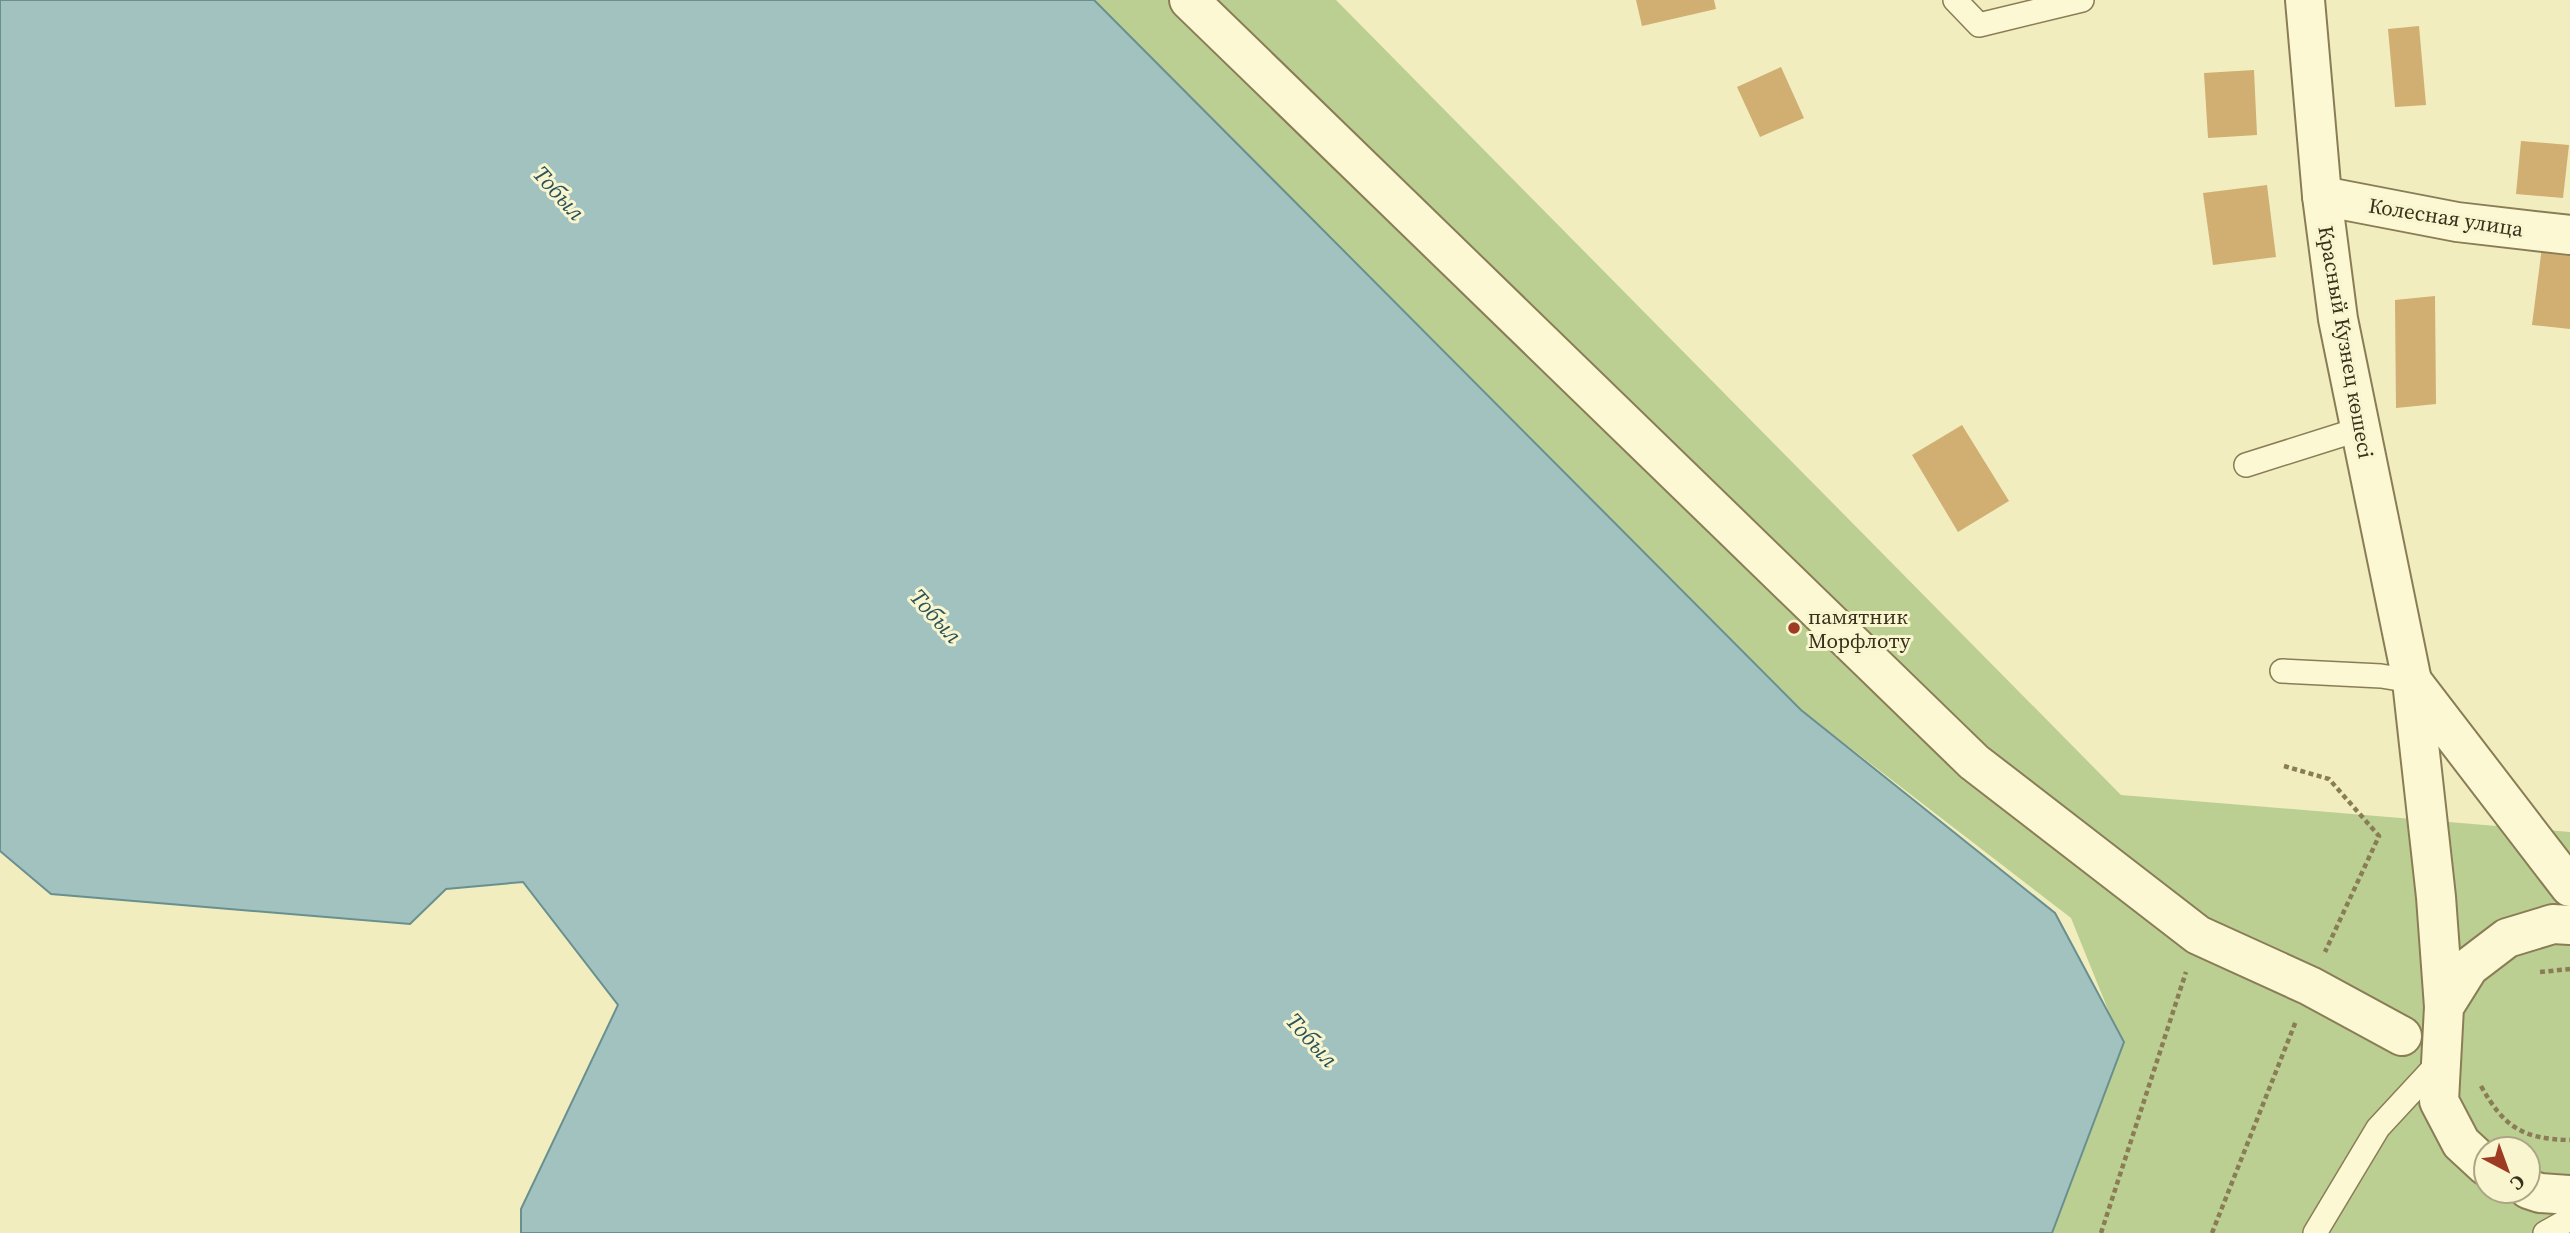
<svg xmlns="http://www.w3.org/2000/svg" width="2570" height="1233" viewBox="0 0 2570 1233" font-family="'Source Serif 4',serif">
<rect width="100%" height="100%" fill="#f1edbf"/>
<!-- green -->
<path fill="#bbcf92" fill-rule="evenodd" d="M1094,0h242l785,795 449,37v401h-528l73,-206 -44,-109 -270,-208zM2486,1149h42v42h-42z"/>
<!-- water -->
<path fill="#a2c2c0" stroke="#69908f" stroke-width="2" d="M0,0h1094l707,710 254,203 69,129 -72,191h-1531v-24l97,-204 -95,-123 -77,7 -36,35 -359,-30 -51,-43z"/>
<!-- building -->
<g fill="#d1ae72">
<path d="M1636,0h78l2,9 -74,17z"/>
<path d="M2419,26l7,79 -31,2 -7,-78z"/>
<path d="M1781,67l23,51 -44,19 -23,-50z"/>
<path d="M2254,70l3,65 -49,3 -4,-65z"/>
<path d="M2521,141l48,4 -6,53 -47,-4z"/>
<path d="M2267,185l9,72 -63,8 -10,-72z"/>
<path d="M2542,247l28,4v78l-38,-4z"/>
<path d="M2435,296l1,108 -40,4 -1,-108z"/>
<path d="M1962,425l47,76 -51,31 -46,-77z"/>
</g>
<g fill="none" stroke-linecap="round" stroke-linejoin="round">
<!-- lane casing -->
<g stroke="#8a7d56" stroke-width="26">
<g id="lane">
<path d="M1955,0l24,25 103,-25"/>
<path d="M2246,465l114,-36"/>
<path d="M2282,671l99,5 31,5"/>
<path d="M2315,1233l63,-105 63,-68"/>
<path d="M2545,1233l25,-14"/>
</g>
</g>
<!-- street casing -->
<g stroke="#8a7d56" stroke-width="42">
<g id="street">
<path d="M1189,0l785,762 224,173 112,51 92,50"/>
<path d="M2305,0l17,196 16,123 74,362 24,216 8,110"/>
<path d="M2322,196l135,26 113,13"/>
<path d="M2412,681l158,206"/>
<path d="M2486,1166l-25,-23 -22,-42 5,-94 25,-40 38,-29 46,-14 17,1"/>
<path d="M2528,1189l12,4 30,2"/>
</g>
</g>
<!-- path -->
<g stroke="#8a7d56" stroke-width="4.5" stroke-dasharray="5 3.5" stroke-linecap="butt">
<path d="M2284,766l45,13 50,57 -54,116"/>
<path d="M2540,972l30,-3"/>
<path d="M2481,1086c23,41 41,53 89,54"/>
<path d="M2101,1233l85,-261"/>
<path d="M2212,1233l84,-212"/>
</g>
<!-- lane -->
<use href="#lane" stroke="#fbf8d3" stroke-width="23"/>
<!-- street -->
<use href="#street" stroke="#fbf8d3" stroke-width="38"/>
</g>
<!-- markers -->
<circle fill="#9d3c22" stroke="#f8f5cf" stroke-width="2.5" cx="1794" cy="628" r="7"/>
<g text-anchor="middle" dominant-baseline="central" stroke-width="6" stroke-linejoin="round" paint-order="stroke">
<!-- street labels -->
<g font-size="21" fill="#39301c" stroke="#f8f5cf">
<text transform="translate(2446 217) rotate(9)">Колесная улица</text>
<text transform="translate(2346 342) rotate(80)">Красный Кузнец көшесі</text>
</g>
<!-- poi labels -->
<g font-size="21" fill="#39301c" stroke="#f8f5cf" text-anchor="start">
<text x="1808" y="616">памятник<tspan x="1808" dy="24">Морфлоту</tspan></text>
</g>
<!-- water labels -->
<g font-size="23" font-style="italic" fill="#2a525a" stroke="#f8f5cf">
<text transform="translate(559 193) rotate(48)">Тобыл</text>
<text transform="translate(936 616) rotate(48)">Тобыл</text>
<text transform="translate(1312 1040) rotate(48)">Тобыл</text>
</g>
</g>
<!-- north arrow -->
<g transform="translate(2507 1170) rotate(139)"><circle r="33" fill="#f8f5cf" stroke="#aca687" stroke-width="2"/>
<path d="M0-5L12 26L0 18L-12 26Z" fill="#9d3c22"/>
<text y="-10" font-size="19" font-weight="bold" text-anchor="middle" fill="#39301c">С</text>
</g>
</svg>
